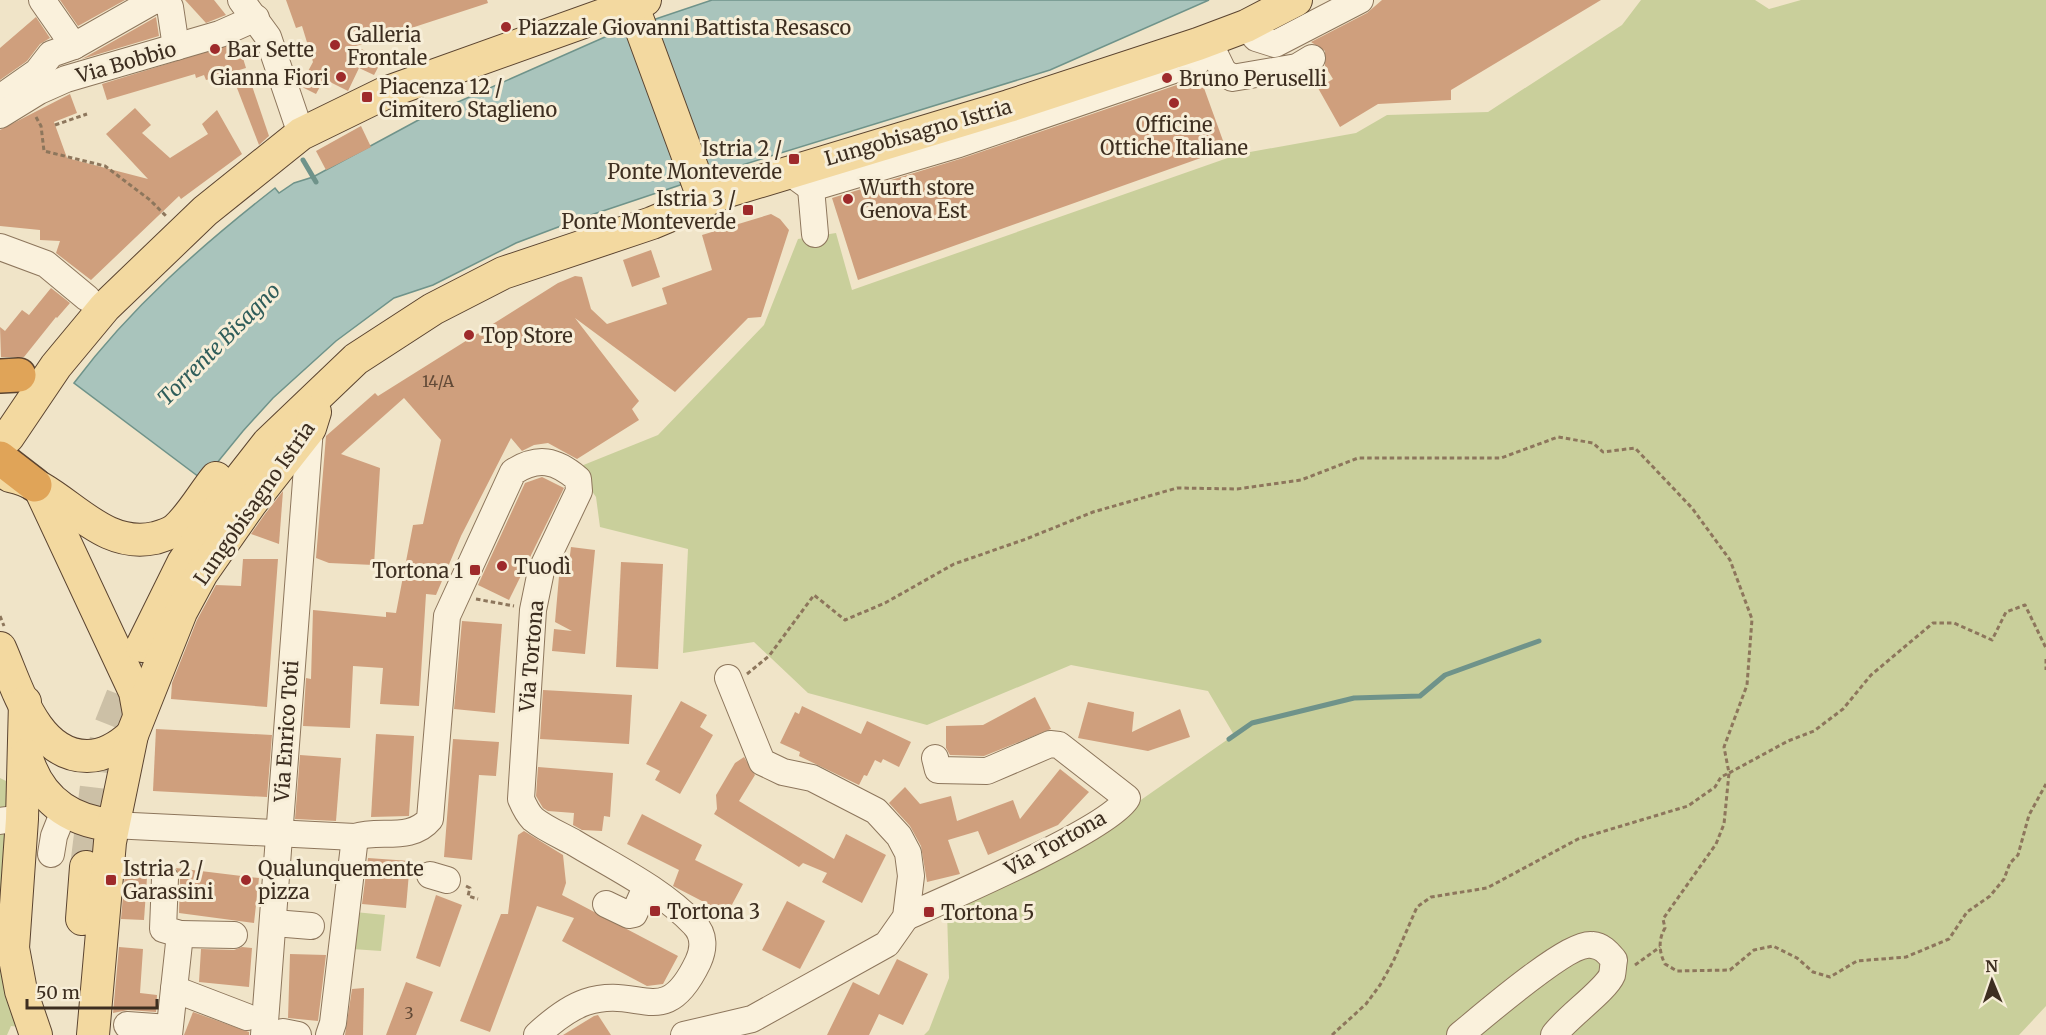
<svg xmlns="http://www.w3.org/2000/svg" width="2046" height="1035" viewBox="0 0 2046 1035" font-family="Merriweather,serif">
<rect width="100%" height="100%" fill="#f0e4c8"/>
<!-- green -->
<g fill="#c9cf9b">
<path d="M1641,0h114l14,9 32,-9h245v1006l-27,29h-1095l5,-5 20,-52 -2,-66 105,-50 182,-127 -26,-44 -137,-26 -144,60 -119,-32 -54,-51 -71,11 5,-104 -88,-22 -4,-30 -20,-29 82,-33 106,-110 34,-86 38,-6 16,57 387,-136 117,-21 31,-18 101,-3 134,-87z"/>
<path d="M0,778l8,4 20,246 -17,-2 -4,9h-7z"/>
<path d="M355,912l30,3 -4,36 -29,-2z"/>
</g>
<!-- water -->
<path fill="#a9c4bc" stroke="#6f938a" stroke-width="1.5" d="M712,0h497l-159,70 -334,103 -134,45 -66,25 -83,42 -39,13 -58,43 -63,57 -30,33 -40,49 -129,-97c57,-76 127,-137 201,-195l4,5 15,-10 19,-6 111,-60 190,-84z"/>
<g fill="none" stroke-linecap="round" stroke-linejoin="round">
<!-- stream -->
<g stroke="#6f938a" stroke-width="5">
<path d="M303,160l13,22"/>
<path d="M1229,739l23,-16 102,-25 66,-2 25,-21 94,-34"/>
</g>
</g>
<!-- building -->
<g fill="#cf9f7d">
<path d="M60,0h65l-47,26z"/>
<path d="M185,0h29l12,15 -20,8z"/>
<path d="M286,0h201l1,3 -132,43 26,14 -8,15 -15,-7 -11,23 -24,-12 -8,15 -16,-8 13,-24 -11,-36 -6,2z"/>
<path d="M1382,0h219l-150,90v10l-73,4 -38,23 -22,-39 15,-9 -8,-13v-15l-14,-9 56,-29z"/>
<path d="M36,17l14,21 -10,6 -13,17 -27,19v-32z"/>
<path d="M156,17l3,19 -77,23z"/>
<path d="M238,42l8,26 -40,12 -2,-5 -8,3 -1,-4 -88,26 -5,-16z"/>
<path d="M249,77l20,59 -10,9 -22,-57z"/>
<path d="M1200,77l26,72 -368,131 -26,-82 131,-40z"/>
<path d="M70,94l7,19 -23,9 13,36 81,21 -42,-45 29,-26 16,17 -9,8 28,25 38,-24 -6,-10 15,-14 25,44 -61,45 -2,-3 -88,84 -35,-27 4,-12 -20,-1v-10l-40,-4v-96z"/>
<path d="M361,126l10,21 -45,23 -10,-19z"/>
<path d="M771,214l9,5 9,11 -28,87 -13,1 -73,74 -100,-74 64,83 -7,8 7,11 -62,39 -29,-16 -14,2 -12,6 -11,-13 -50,98 -25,59 -10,-1 -7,112 -39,-2 3,-36 -30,-2 -3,62 -47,-2 3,-48 5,1 2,-69 73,7v-5l10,1 17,-88 10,-1 18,-84 -37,-42 -63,56 39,14 -6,97 -45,-2 -13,-5 10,-122 49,-43 3,3 180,-113 17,-7 7,1 9,32 16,15 60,-20 -5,-16 50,-18 -10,-35z"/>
<path d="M651,250l9,27 -28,10 -9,-27z"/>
<path d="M51,288l19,15 -13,15 -1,-1 -32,40h-23l-1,-30 5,4 17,-21 7,5z"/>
<path d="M542,477l22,11 -55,112 -31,-15 47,-102z"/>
<path d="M283,491l-4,53 -28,-10 14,-20z"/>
<path d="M571,547l24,3 -10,104 -33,-3 2,-22 18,2 -17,-9 5,-57 2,-3 7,1z"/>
<path d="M243,559h35l-11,148 -96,-8 1,-16 25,-63 19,-35 25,1z"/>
<path d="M621,562l42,2 -5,105 -42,-2z"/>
<path d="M462,621l40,3 -7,89 -41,-4z"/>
<path d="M543,690l89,5 -3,49 -89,-5z"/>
<path d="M1035,697l16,32 -67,27 -34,-1 -4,-7v-22l37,-1z"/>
<path d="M681,701l26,14 -7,12 13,8 -33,59 -25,-14 5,-9 -14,-7z"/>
<path d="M1088,702l46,10 -2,20 48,-23 10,28 -42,14 -70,-13z"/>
<path d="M802,706l59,28 6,-13 44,21 -12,25 -16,-8 -2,4 -6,-3 -8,16 -3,-1 -5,10 -60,-29 1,-4 -20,-9 15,-31 4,2z"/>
<path d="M156,729l116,6 -5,62 -114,-6z"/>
<path d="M376,734l38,2 -5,80 -38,1z"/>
<path d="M453,739l46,3 -3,34 -17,-1 -7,85 -28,-3z"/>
<path d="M300,755l41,3 -5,63 -41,-2z"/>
<path d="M744,757l11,18 -16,26 95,58 12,-25 40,21 -24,48 -40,-21 5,-9 -24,-10 -4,4 -85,-53 3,-5 -1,-14 19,-32z"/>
<path d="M538,767l75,6 -3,44 -6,-1 -2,15 -20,-1 -9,-5 1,-12 -26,-2 -5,-3 -7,-12z"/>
<path d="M1060,769l29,23 -31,33 -70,30 -10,-24 -30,9 12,34 -33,8 -6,-36 -11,-20 -21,-23 16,-16 15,17 31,-8 6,25 56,-21 7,19z"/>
<path d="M642,814l60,31 -7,15 48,24 -16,30 -54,-28 6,-16 -52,-26z"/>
<path d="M524,831l39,24 3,28 -4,12 116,61 -15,28 -16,2 -85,-45 12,-23 -37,-12 -47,126 -30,-11 41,-107h7l10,-79z"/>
<path d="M368,858l42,3 -4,47 -44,-4z"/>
<path d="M126,862l22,1 -4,57 -23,-1z"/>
<path d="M176,868l83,10 -5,45 -75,-10 1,-34z"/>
<path d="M436,895l26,10 -22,62 -24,-9z"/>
<path d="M787,901l38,20 -25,48 -38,-19z"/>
<path d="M119,947l24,2 -3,44 17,2 -1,17 -28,-2 -15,3z"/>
<path d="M242,947l10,1 -3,39 -50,-5 2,-33 33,1z"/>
<path d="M290,954l36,1 -8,66 -30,-3z"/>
<path d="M897,959l31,15 -25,51 -24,-11 -10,21h-42l26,-53 26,13z"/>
<path d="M406,982l27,10 -17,43h-30z"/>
<path d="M364,988l-1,47h-18l7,-46z"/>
<path d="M193,1012l56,20v3h-65z"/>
<path d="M598,1015l13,20h-48l31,-19z"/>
</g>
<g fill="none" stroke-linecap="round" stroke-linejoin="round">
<!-- major-tunnel -->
<path stroke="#ccc0a6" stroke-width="32" stroke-dasharray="32 16" stroke-linecap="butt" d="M86,867l12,-97 10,-39 29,-73"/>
<!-- minor casing -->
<g stroke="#8d765c" stroke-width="28">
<g id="minor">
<path d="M42,0l32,46"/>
<path d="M161,0l9,7 6,40"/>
<path d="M241,0l27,37 33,97"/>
<path d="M1246,26l10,12 19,6 85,-44"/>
<path d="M1208,40l15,31 9,7 65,-11 15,-9"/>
<path d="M7,93l30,-21 14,-18 23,-8 81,-46"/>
<path d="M0,115l39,-24 27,-12 154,-45 36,-16"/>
<path d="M793,175l18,13 148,-44 238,-82 1,-18"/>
<path d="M811,188l4,46"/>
<path d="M0,247l46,17 41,34"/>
<path d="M0,821l14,-2"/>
<path d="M112,825l243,12c25,-8 56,5 75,-18l17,-203 66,-144c25,-16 43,-12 65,7l1,12 -38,80 -8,39 -12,189c3,7 7,15 12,20 11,9 27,16 40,23 41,25 88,47 121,82 11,11 10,25 4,38 -34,71 -58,22 -112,40 -18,6 -35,20 -49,33"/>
<path d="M51,854l3,-18 10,-25"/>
<path d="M430,875l17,5"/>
<path d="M165,878l-2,51 17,5 -11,101"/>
<path d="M606,904l23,11 5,-1 12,-27"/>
<path d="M906,917c38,-17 206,-89 221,-119l-68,-53 -9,-1 -63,27 -49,-1 -3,-12"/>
<path d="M274,923l37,3"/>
<path d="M180,934l54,1"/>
<path d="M174,989l73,28"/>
<path d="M127,1025l42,3"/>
<path d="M283,1032l15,3"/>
<path d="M264,1035l46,-607"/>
<path d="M329,1035l4,-12 22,-186"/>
<path d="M684,1035l68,-16 135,-75 19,-27 5,-41 -3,-23 -9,-17 -23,-25 -64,-33 -29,-6 -21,-10 -34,-84"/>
<path d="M1460,1035c21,-17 109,-94 132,-90 11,1 16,8 22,15 -1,5 -1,11 -2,15 -6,15 -46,43 -58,60"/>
</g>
</g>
<!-- major casing -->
<g stroke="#5b4430" stroke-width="34">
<g id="major">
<path d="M632,4l72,196"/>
<path d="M8,437l48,-71 49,-59 100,-96 96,-77 84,-41 260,-93"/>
<path d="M10,476c53,10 86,75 145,62 7,-2 15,-4 21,-9 15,-13 27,-35 40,-51"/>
<path d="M41,491l94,201 4,22"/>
<path d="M142,646l41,-83 49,-74 36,-46 88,-84 77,-50 70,-36 149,-50 76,-32 281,-85 189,-62 48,-18 50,-26"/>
<path d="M0,648c17,38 35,108 87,108 18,0 32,-9 45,-21"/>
<path d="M25,702l-3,117 -9,129 8,43 15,44"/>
<path d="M26,755c12,43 43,66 86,70"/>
<path d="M82,919l4,-52"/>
<path d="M93,1035l17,-193 22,-107 49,-123 21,-39 49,-70 59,-75 5,-16"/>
</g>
</g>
<!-- highway casing -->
<g stroke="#5b4430" stroke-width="36">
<g id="highway">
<path d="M0,376l19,-1"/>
<path d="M0,458l35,27"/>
</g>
</g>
<!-- path -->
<g stroke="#8d765c" stroke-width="3" stroke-dasharray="4.5 3" stroke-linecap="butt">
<path d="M36,117l5,9 3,25 61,15 45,34 16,16"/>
<path d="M55,125l32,-11"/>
<path d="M476,599l38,7"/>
<path d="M0,616l4,10"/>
<path d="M2046,659v11"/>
<path d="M747,674l22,-18 45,-61 31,25 40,-17 69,-39 72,-25 67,-27 84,-24 60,1 64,-9 57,-22h143l57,-21 35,6 10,9 32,-4 57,60 38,52 22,59 -5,66 -23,62 5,26 59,-32 26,-10 29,-22 28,-34 62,-52h21l38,17 14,-28 19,-7 21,43"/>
<path d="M466,886l4,2 -2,8 10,3"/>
<path d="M1635,965l25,-18"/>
<path d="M1332,1035l34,-31 14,-19 13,-23 24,-55 14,-10 56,-9 91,-49 110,-33 27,-19 6,-10 8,-4 -5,51 -8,20 -53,75 2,9c-7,12 -6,24 0,36l12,7 53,-1 24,-20 19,-4 24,12 16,14 17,5 27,-16 49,-4 43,-18 18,-27 23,-16 14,-17 6,-16 8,-8 11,-40 17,-31"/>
</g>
<!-- minor -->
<use href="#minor" stroke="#faf1dc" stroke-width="26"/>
<!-- major -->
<use href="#major" stroke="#f3d9a0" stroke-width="32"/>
<!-- highway -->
<use href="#highway" stroke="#e0a458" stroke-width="33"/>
</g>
<!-- markers -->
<g fill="#9e2a2b" stroke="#f7eed8" stroke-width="2">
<circle cx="506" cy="27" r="6"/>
<circle cx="335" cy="45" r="6"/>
<circle cx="215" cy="49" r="6"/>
<circle cx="341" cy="77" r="6"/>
<circle cx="1167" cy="78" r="6"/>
<rect x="361" y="91" width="12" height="12" rx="3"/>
<circle cx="1174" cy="103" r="6"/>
<rect x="788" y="153" width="12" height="12" rx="3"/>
<circle cx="848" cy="199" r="6"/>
<rect x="742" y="204" width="12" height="12" rx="3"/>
<circle cx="469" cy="335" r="6"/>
<circle cx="502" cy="566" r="6"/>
<rect x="469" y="564" width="12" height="12" rx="3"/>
<rect x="105" y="874" width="12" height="12" rx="3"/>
<circle cx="246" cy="880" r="6"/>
<rect x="649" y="905" width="12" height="12" rx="3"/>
<rect x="923" y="906" width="12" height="12" rx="3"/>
</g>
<g text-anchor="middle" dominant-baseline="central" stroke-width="6" stroke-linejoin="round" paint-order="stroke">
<!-- number labels -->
<g font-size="16" fill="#624a37">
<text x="438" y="381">14/A</text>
<text x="409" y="1013">3</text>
</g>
<!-- poi labels -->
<g font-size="20" fill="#3d2e20" stroke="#f7eed8" text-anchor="start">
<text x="518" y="27">Piazzale Giovanni Battista Resasco</text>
<text x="347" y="34">Galleria<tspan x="347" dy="23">Frontale</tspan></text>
<text x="227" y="49">Bar Sette</text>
<text x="329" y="77" text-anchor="end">Gianna Fiori</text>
<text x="1179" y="78">Bruno Peruselli</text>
<text x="379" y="86">Piacenza 12 /<tspan x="379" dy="23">Cimitero Staglieno</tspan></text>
<text x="1174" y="124" text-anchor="middle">Officine<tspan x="1174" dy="23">Ottiche Italiane</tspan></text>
<text x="782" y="148" text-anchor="end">Istria 2 /<tspan x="782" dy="23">Ponte Monteverde</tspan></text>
<text x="860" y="187">Wurth store<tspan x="860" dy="23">Genova Est</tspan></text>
<text x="736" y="198" text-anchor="end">Istria 3 /<tspan x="736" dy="23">Ponte Monteverde</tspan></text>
<text x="481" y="335">Top Store</text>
<text x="514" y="566">Tuodì</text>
<text x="463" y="570" text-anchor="end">Tortona 1</text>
<text x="123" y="868">Istria 2 /<tspan x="123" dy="23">Garassini</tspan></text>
<text x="258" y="868">Qualunquemente<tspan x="258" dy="23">pizza</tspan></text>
<text x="667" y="911">Tortona 3</text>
<text x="941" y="912">Tortona 5</text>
</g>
<!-- street labels -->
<g font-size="20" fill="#3d2e20" stroke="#f7eed8">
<text transform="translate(126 62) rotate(-16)">Via Bobbio</text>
<text transform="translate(918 132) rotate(-16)">Lungobisagno Istria</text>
<text transform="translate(254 503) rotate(-55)">Lungobisagno Istria</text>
<text transform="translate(531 656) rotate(-85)">Via Tortona</text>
<text transform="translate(286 731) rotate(-86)">Via Enrico Toti</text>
<text transform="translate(1055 843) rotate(-29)">Via Tortona</text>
</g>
<!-- water labels -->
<g font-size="21" font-style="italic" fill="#2f5d5a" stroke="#f7eed8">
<text transform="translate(219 344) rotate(-45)">Torrente Bisagno</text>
</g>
</g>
<!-- north arrow -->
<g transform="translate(1992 981) rotate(358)" stroke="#f7eed8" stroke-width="4.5" paint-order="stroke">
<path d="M0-4.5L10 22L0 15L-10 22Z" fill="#3d2e20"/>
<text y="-9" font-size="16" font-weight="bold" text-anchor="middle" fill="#3d2e20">N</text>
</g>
<!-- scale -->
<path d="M27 999v9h130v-9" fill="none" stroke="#3d2e20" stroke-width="3"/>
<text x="36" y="999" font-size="18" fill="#3d2e20" stroke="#f7eed8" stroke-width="4.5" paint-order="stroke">50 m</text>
</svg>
